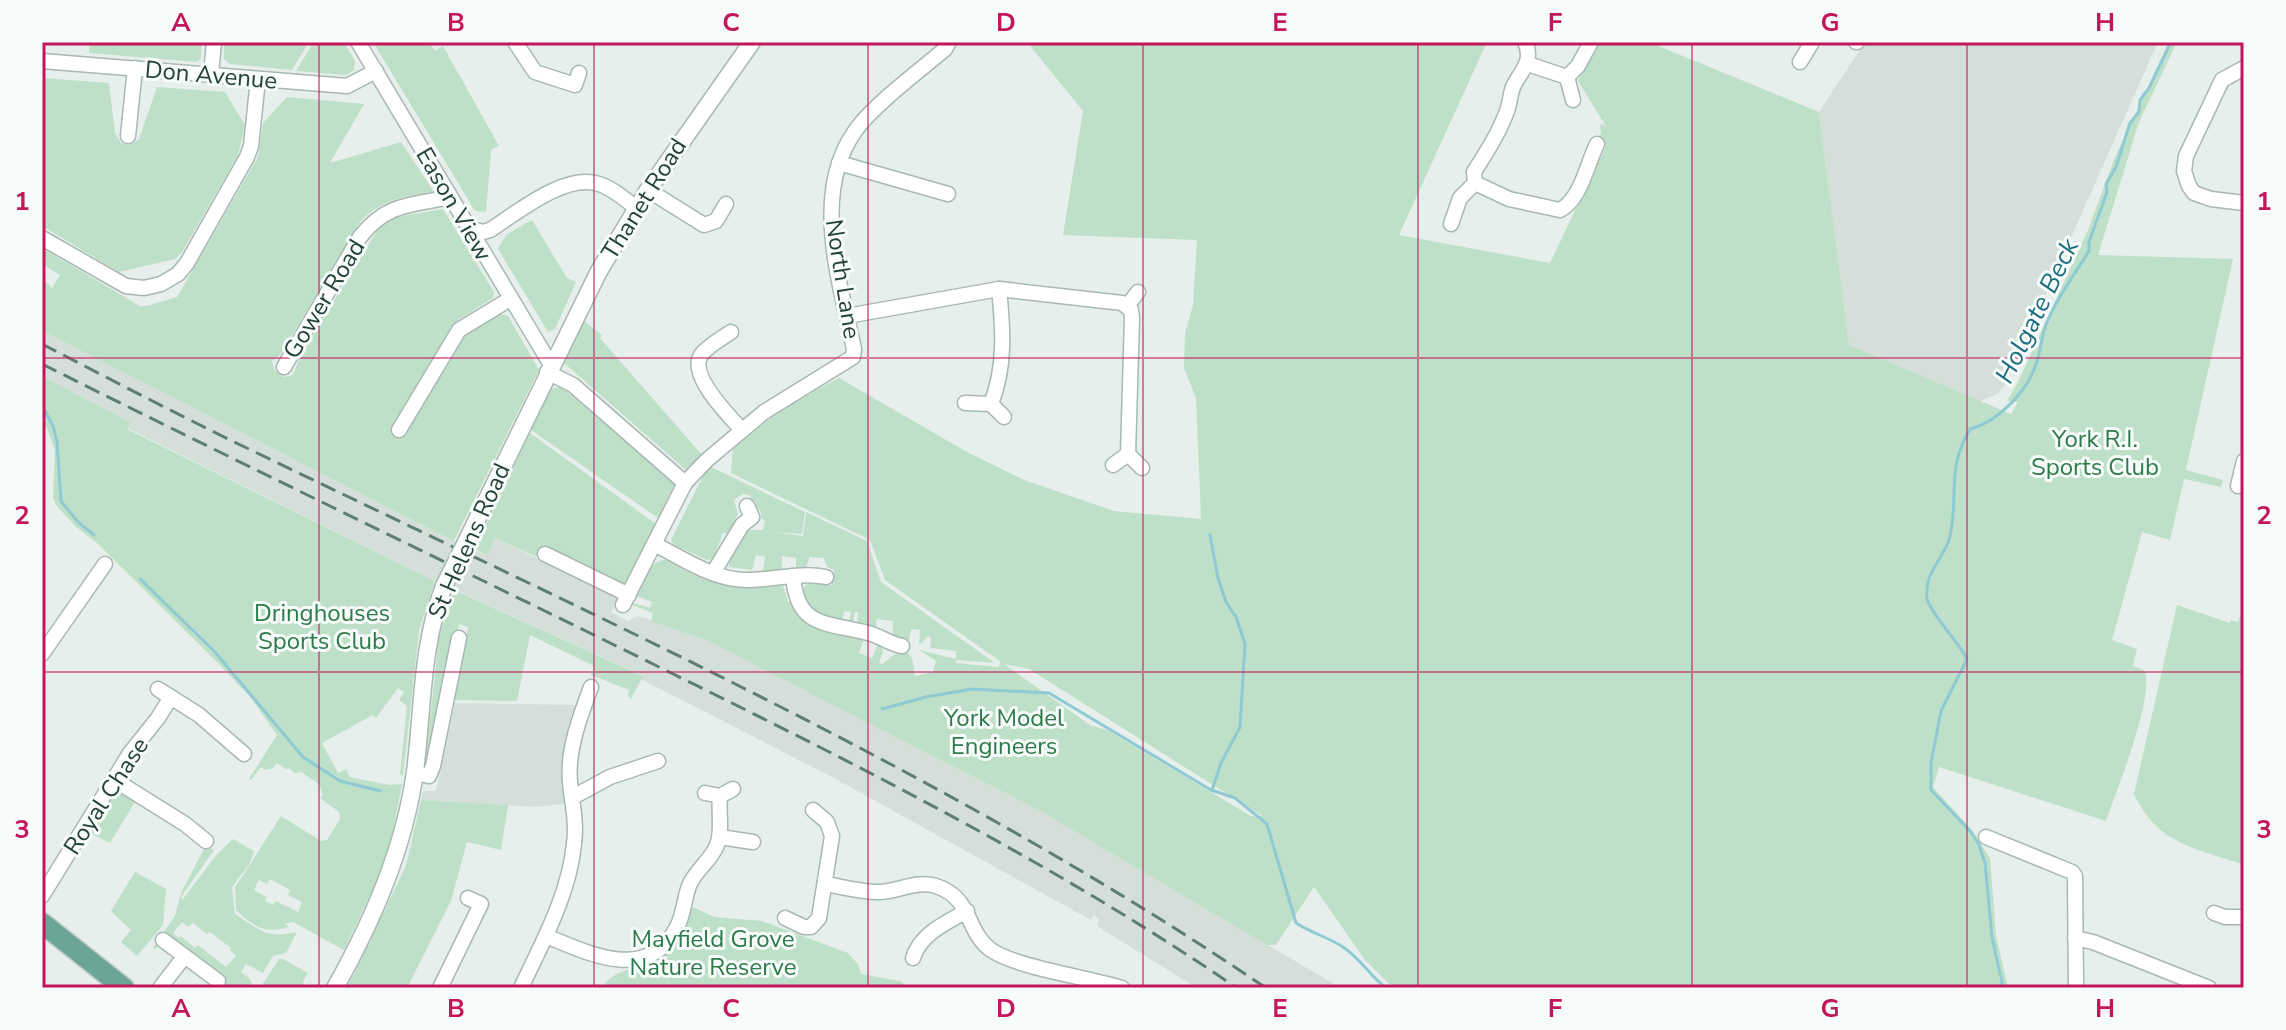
<svg xmlns="http://www.w3.org/2000/svg" width="2286" height="1030" viewBox="0 0 2286 1030" font-family="'Nunito Sans',sans-serif">
<rect width="100%" height="100%" fill="#e6efeb"/>
<!-- built -->
<g fill="#d4dfda">
<path d="M1865,42h293l-152,342 -7,9 -18,8h-4l-128,-56 -30,-233z"/>
<path d="M42,331l412,210 32,14 9,-17 123,60 -7,14 16,9 12,-5 69,25 162,81 167,87 304,179h-144l-100,-62 2,-7 -5,-4 -3,5 -257,-142 -193,-99 1,-4 -207,-94 -308,-153 2,-6 -87,-46z"/>
<path d="M455,703l122,2 -15,52v25l7,21 -32,4 -116,-7 2,-9h13z"/>
</g>
<!-- green -->
<g fill="#bfe0c8" fill-rule="evenodd">
<path d="M90,42h112l-1,16 -4,4 -108,-9z"/>
<path d="M224,42h85l-17,28 -62,-6 -6,-5z"/>
<path d="M314,42h30l11,19 -1,9 -8,5 -50,-4z"/>
<path d="M373,42h56l6,9 8,-5 56,100 -8,4 -5,62 -11,-1z"/>
<path d="M1027,42h460l-88,193 151,28 56,-117 -9,-4 4,-9 -1,-8 2,-1 5,4 -29,-47 23,-39h48l170,70 30,233 162,69 7,-12 -11,-1 11,-19 70,-152 27,-73 54,-115h8l-38,80 -41,133 135,4 -47,211 37,10 -2,7 -37,-8 -14,61 -28,-8 -30,108 25,9 -4,17 11,4c12,25 -28,121 -38,151l-167,-54 -6,20 38,42 19,29 6,78 12,52h-615l-28,-28 -51,-73 -38,58h-9l-230,-136 -329,-168 -57,-20 2,-8 -23,-9v-2l20,6 2,-6 -15,-6c8,-16 11,-37 31,-36l59,25 56,1 5,16h5c13,27 45,28 72,34l-6,17 13,5 6,-14 3,2 2,6 -4,11 3,1 13,-10 12,-2 5,6 3,18 18,-4 3,-11 -17,-11 37,9v-8l-26,-3 1,-9 -2,-3 -10,9 1,-15 -9,-1 -2,12 -16,-5v-15l-16,-2 -2,12 -18,-5 1,-14h-3l-2,10 -4,-1 2,-9 -7,-1 -1,8 -5,3c-19,-5 -34,-9 -39,-31l10,-8 23,2 2,-15 -7,-3 -3,-9 -14,-1 -4,10 -10,2v-11l-14,-2v13l-19,2 2,-14 -9,-2 -4,15 -23,-3v-7l-3,-1 10,-17 5,2 7,-14h15l2,-10 -3,-1 -1,-6 -12,-18 -6,-1 -9,6 4,14 -10,19h-5l-10,26 -6,1 -33,-15 -3,-5 33,-66 7,-7 94,45 -3,22 -30,-2 31,4 3,-24 61,29 14,41 114,81 -39,-3v3l42,4 3,-5 -116,-82 -15,-40 -139,-67 2,-26 52,-40 54,-29 128,74 57,28 90,31 87,8 -5,-121 -12,-30 1,-35 8,-28 4,-65 -134,-5 20,-124zM1004,664l25,5 233,147h-11l-144,-86 -17,-5z"/>
<path d="M42,78l67,5 6,50 6,10 9,2 9,-6 18,-52 68,5 20,33 -7,30 -56,97 -7,7 -56,13 -77,-46z"/>
<path d="M287,97l77,7 -34,59 71,-21 33,50c-28,4 -54,8 -74,30l-80,133 -8,6 2,9 10,7 9,-2 9,-22 76,-124 18,-12 47,-8 51,83 -1,6 -35,22 -7,8 -57,97 -1,9 7,4 6,-4 61,-101 32,-19 9,2 31,54 -85,171 -412,-210v-53l10,10 8,-13 -18,-11v-16l98,58h6l31,-9 81,-140 5,-34z"/>
<path d="M532,220l35,58 9,4 -21,47 -7,3 -50,-83 8,-14z"/>
<path d="M584,321l18,14 -2,3 102,117 -16,15 -123,-108z"/>
<path d="M42,376l88,46 -3,7 308,152 -16,49 -16,146 -3,-2 7,-68 -8,-6 5,-8 -6,-4 -22,30 -3,-3 -51,28 16,30 8,-4 4,8 39,8 13,-1 -14,74 -44,92 -51,-28 -8,2 4,3c-25,7 -35,0 -53,-17l-1,-23c16,-23 30,-47 46,-71l40,25 6,-1 13,-21 -1,-7 -19,-14 3,-3 -4,-11 -18,-12 -6,1 -7,-5 -1,2 -10,-7 -4,5 -8,2 -4,-3 -10,13 -2,-1 28,-44 -26,-37 -32,-34 -122,-121 -22,-17 -19,-21 -3,-8 2,-47 -13,-35zM270,879l20,11 -2,5 14,7 -4,10 -22,-11 -3,4 -8,-4 2,-4 -13,-7 5,-10 8,4z"/>
<path d="M558,387l6,2 111,95 -17,34 -127,-88 19,-41z"/>
<path d="M530,433l126,91 -31,61 -82,-39 -6,11 -42,-19 -8,17 -13,-6z"/>
<path d="M454,590l189,86 -12,23 -3,-3 1,-6 -38,-15 3,-9 -64,-31 -13,66 -63,-1 14,-73 -9,-3 -2,9 -4,-1 -2,10 3,3 -25,119 -4,3 14,-131z"/>
<path d="M2177,605l53,18 1,-3 7,2 6,-15v258c-50,-18 -86,-20 -110,-71z"/>
<path d="M122,791l14,9 -26,43 -20,-10 22,-38z"/>
<path d="M421,800l87,5 -7,45 -34,-8 -16,59 -44,87h-60l59,-122z"/>
<path d="M233,839l21,12 -4,12 -18,24 3,27c26,16 29,25 62,18l-11,21 -13,3 -10,17 -17,-9 -5,8 9,7 3,9h-41l8,-11 -55,-40 -10,13 -2,-2 22,-32 6,-23 25,-48 8,5 -33,47 2,2 35,-46zM182,922l6,5 5,-4 14,11 3,-2 21,16 -1,2 6,6 -10,11 -28,-22 -3,3 -14,-12 -2,2 -6,-5z"/>
<path d="M135,872l31,17 -3,36 -26,31 -16,-14 10,-12 -20,-19z"/>
<path d="M693,907l21,10 48,4 86,32 10,11 3,10 39,7 10,7h-307c9,-20 36,-18 54,-30 19,-12 27,-30 36,-51z"/>
<path d="M279,959h4l25,14 -5,8 2,7h-45z"/>
</g>
<g fill="none" stroke-linecap="round" stroke-linejoin="round">
<!-- stream -->
<g stroke="#8ec9d4" stroke-width="3">
<path d="M42,405l11,21 4,16 4,59 17,21 16,13"/>
<path d="M1210,535l8,43 8,24 10,15 9,27 -5,83 -19,36 -9,27"/>
<path d="M140,579l74,72 89,106 37,24 41,10"/>
<path d="M882,709l44,-12 46,-8 77,4 162,97 24,8 32,26 29,99c15,10 32,14 47,24 17,11 27,29 43,41"/>
<path d="M2000,974l-8,-37 -7,-74 -6,-18 -8,-13 -40,-42v-27l10,-52 26,-52c-7,-15 -39,-49 -40,-61 -3,-28 18,-39 23,-62 9,-41 -4,-67 20,-107 28,-7 59,-39 67,-68 4,-11 4,-24 9,-36 10,-26 28,-50 43,-74v-9l18,-50 -1,-8 10,-17 14,-44 9,-11 1,-12 9,-12 22,-46"/>
<path d="M2001,977l2,11"/>
</g>
<!-- minor casing -->
<g stroke="#a8b8b2" stroke-width="17">
<g id="minor">
<path d="M358,42l193,323"/>
<path d="M515,42l20,30 40,13 4,-12"/>
<path d="M1525,42c9,20 -4,28 -12,45 -3,8 -3,16 -6,24 -8,22 -21,42 -33,61l1,11 34,16 51,11c21,-11 27,-46 37,-66"/>
<path d="M1856,42h1"/>
<path d="M42,61l305,25 29,-15"/>
<path d="M1800,62l11,-18"/>
<path d="M1528,64l39,13 11,-11 13,-24"/>
<path d="M2244,68l-22,12 -36,76 -2,15 5,15 5,7 17,6 33,4"/>
<path d="M211,74l3,-32"/>
<path d="M1567,77l6,23"/>
<path d="M128,136l7,-68"/>
<path d="M839,163l109,31"/>
<path d="M648,190l56,35 12,-4 10,-17"/>
<path d="M1451,224l9,-26 15,-15"/>
<path d="M472,229l11,3 7,-2c28,-18 75,-57 109,-46 13,4 26,15 37,24"/>
<path d="M42,238l84,48 18,2 17,-4 17,-10 9,-11 60,-106 4,-11 7,-67"/>
<path d="M1127,306l11,-14"/>
<path d="M847,316l152,-27 123,14 9,7 1,8 -4,136"/>
<path d="M731,332c-9,6 -23,14 -30,23 -13,20 28,61 41,75"/>
<path d="M284,367l76,-130c26,-34 52,-32 91,-40"/>
<path d="M547,372l26,13 112,98"/>
<path d="M965,403l26,1 13,13"/>
<path d="M991,404c15,-38 12,-76 8,-115"/>
<path d="M399,430l60,-100 51,-31"/>
<path d="M1113,465l15,-11 14,14"/>
<path d="M2238,486l6,-25"/>
<path d="M654,544c29,14 59,36 92,36 27,0 54,-8 80,-3"/>
<path d="M545,554l84,41"/>
<path d="M713,573l29,-48 10,-8 -5,-11"/>
<path d="M793,576c4,52 33,46 75,57 12,3 22,11 34,13"/>
<path d="M623,605l62,-122 22,-23 57,-48 89,-55 1,-8c-15,-71 -46,-164 8,-227 24,-27 56,-50 83,-73l4,-7"/>
<path d="M42,654l63,-90"/>
<path d="M158,689l41,26 45,39"/>
<path d="M415,773l14,3 4,-10 26,-128"/>
<path d="M113,779l72,45 21,17"/>
<path d="M705,793l15,3 13,-7"/>
<path d="M573,797l37,-20 48,-16"/>
<path d="M720,837l33,5"/>
<path d="M1986,837l86,35 3,4 1,112"/>
<path d="M826,884c18,3 37,9 55,8 19,-1 36,-12 55,-6 37,12 29,45 55,64 27,18 96,27 131,38"/>
<path d="M42,896l88,-143 28,-35 13,-21"/>
<path d="M2214,913l11,4h19"/>
<path d="M785,918l19,9h7l8,-9 13,-82 -5,-14 -14,-12"/>
<path d="M546,936c42,17 102,48 131,-9 7,-13 7,-28 12,-41 6,-16 22,-25 28,-41 6,-14 1,-33 3,-49"/>
<path d="M2075,938l18,4 116,46"/>
<path d="M163,940l55,41"/>
<path d="M913,958c8,-25 33,-35 54,-47"/>
<path d="M160,988l24,-31"/>
<path d="M440,988l41,-84 -13,-6"/>
<path d="M521,988c21,-45 48,-93 53,-144 3,-22 -2,-40 -4,-62 -3,-32 10,-65 21,-95"/>
</g>
</g>
<!-- tertiary casing -->
<g stroke="#a8b8b2" stroke-width="19">
<g id="tertiary">
<path d="M465,544l134,-273 49,-81 104,-148"/>
<path d="M335,988c38,-68 69,-139 80,-216 8,-63 6,-126 29,-186"/>
</g>
</g>
<!-- primary casing -->
<g stroke="#c2cac8" stroke-width="23">
<path id="primary" d="M42,923l82,65"/>
</g>
<!-- minor -->
<use href="#minor" stroke="#fff" stroke-width="14"/>
<!-- tertiary -->
<use href="#tertiary" stroke="#fff" stroke-width="16"/>
<!-- primary -->
<use href="#primary" stroke="#6aa596" stroke-width="20"/>
<!-- rail -->
<g stroke="#5f7d75" stroke-width="3" stroke-dasharray="16 8" stroke-linecap="butt">
<path d="M42,344c70,36 140,73 211,107 343,166 696,322 1013,537"/>
<path d="M42,364c204,102 410,201 615,302 197,97 397,197 580,322"/>
</g>
<!-- tertiary-bridge casing -->
<g stroke="#a8b8b2" stroke-width="19" stroke-linecap="butt">
<path id="tertiary-bridge" d="M444,586l21,-42"/>
</g>
<!-- tertiary-bridge -->
<use href="#tertiary-bridge" stroke="#fff" stroke-width="16"/>
</g>
<!-- grid -->
<path fill="none" stroke="#c2185b" stroke-width="2" stroke-opacity="0.55" d="M319,42v946M594,42v946M868,42v946M1143,42v946M1418,42v946M1692,42v946M1967,42v946M42,358h2202M42,672h2202"/>
<g text-anchor="middle" dominant-baseline="central" stroke-width="6" stroke-linejoin="round" paint-order="stroke">
<!-- street labels -->
<g font-size="24" fill="#24423a" stroke="#f7fbf9">
<text transform="translate(211 75) rotate(5)">Don Avenue</text>
<text transform="translate(644 199) rotate(-58)">Thanet Road</text>
<text transform="translate(454 204) rotate(60)">Eason View</text>
<text transform="translate(843 279) rotate(81)">North Lane</text>
<text transform="translate(324 299) rotate(-59)">Gower Road</text>
<text transform="translate(469 541) rotate(-66)">St Helens Road</text>
<text transform="translate(106 796) rotate(-57)">Royal Chase</text>
</g>
<!-- park labels -->
<g font-size="24" fill="#2d7a4b" stroke="#f7fbf9">
<text x="2095" y="439">York R.I.<tspan x="2095" dy="28">Sports Club</tspan></text>
<text x="322" y="613">Dringhouses<tspan x="322" dy="28">Sports Club</tspan></text>
<text x="1004" y="718">York Model<tspan x="1004" dy="28">Engineers</tspan></text>
<text x="713" y="939">Mayfield Grove<tspan x="713" dy="28">Nature Reserve</tspan></text>
</g>
<!-- water labels -->
<g font-size="26" font-style="italic" fill="#1c6f80" stroke="#f7fbf9">
<text transform="translate(2037 311) rotate(-64)">Holgate Beck</text>
</g>
</g>
<!-- border -->
<rect width="2286" height="1030" fill="none" stroke="#f7fbf9" stroke-width="88"/>
<rect x="44" y="44" width="2198" height="942" fill="none" stroke="#c2185b" stroke-width="3"/>
<g font-size="26" text-anchor="middle" font-weight="bold" fill="#c2185b">
<text x="181" y="31">A</text>
<text x="456" y="31">B</text>
<text x="731" y="31">C</text>
<text x="1006" y="31">D</text>
<text x="1280" y="31">E</text>
<text x="1555" y="31">F</text>
<text x="1830" y="31">G</text>
<text x="2105" y="31">H</text>
<text x="22" y="210">1</text>
<text x="2264" y="210">1</text>
<text x="22" y="524">2</text>
<text x="2264" y="524">2</text>
<text x="22" y="838">3</text>
<text x="2264" y="838">3</text>
<text x="181" y="1017">A</text>
<text x="456" y="1017">B</text>
<text x="731" y="1017">C</text>
<text x="1006" y="1017">D</text>
<text x="1280" y="1017">E</text>
<text x="1555" y="1017">F</text>
<text x="1830" y="1017">G</text>
<text x="2105" y="1017">H</text>
</g>
</svg>
